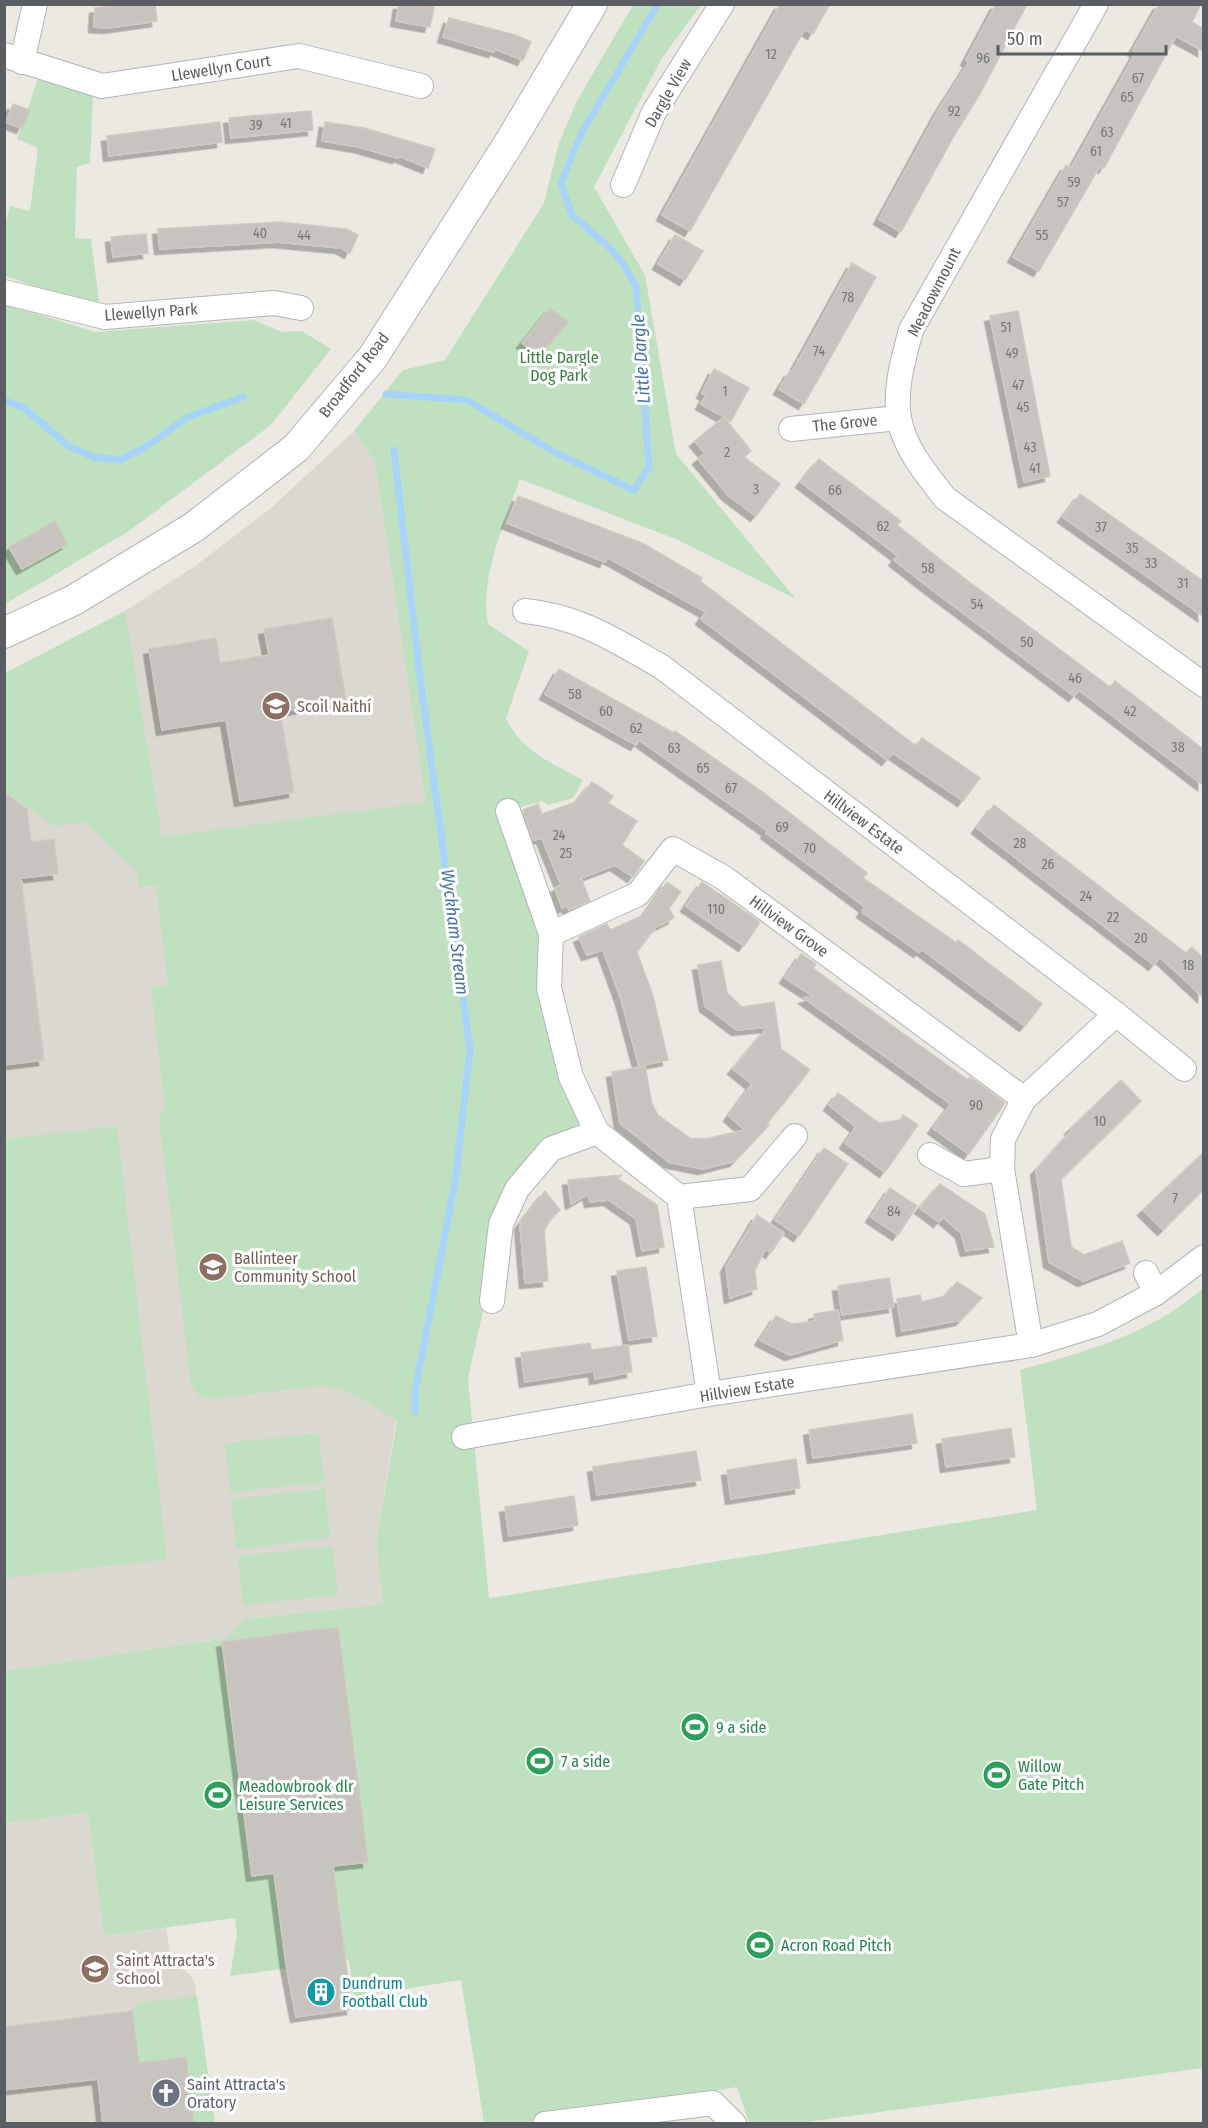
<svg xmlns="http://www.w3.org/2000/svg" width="1208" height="2128" viewBox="0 0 1208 2128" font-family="'Fira Sans Condensed',sans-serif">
<defs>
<filter id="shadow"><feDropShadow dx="-5.5" dy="5.5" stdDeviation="0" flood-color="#0004"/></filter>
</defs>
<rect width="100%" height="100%" fill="#ebe9e1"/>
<!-- education -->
<g fill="#dbd8d0">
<path d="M354,431l21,31 80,527 -8,124 -71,430 7,61 -138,15 -18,19 -222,33 -1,-997 121,-63 70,-45 76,-58z"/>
<path d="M88,1813l16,123 62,-8 6,37 9,1 13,14 21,143h-210v-300z"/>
</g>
<!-- green -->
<g fill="#c0e1c0">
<path d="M633,5h68l-39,53 -68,129 51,88 31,179 120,145 -118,-59 -158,-61c-15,45 -41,97 -32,145l41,27 -23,68c16,32 47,45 77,61l-10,18 -25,7 -6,-4 -28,8 36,183 41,137 -80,58 -43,191 21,220 548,-88 -17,-140c63,-18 133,-36 183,-82v780l-404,55h-50l-12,-36 -167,26 2,10h-88l-23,-143 -107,17 -5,-37 -119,16 7,-42 -2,-16 -131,18 -16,-123 -83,10 -1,-152 223,-33 18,-19 138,-15 -7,-61 21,-122c-25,-16 -46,-31 -75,-36l-108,14 -15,-3 -8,-12 -32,-266 1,-6 5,-3 -14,-122 17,-2 -12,-100 -17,2 -2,-15 -52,-50 -31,4 -49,-34v-119l120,-62 37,226 264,-35 -51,-340 -21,-31 49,-61 42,-10 99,-157 15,-60 18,-42z"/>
<path d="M38,79l55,16 -3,68 -13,4 -2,71 16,1 8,62 -15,2 -79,-27v-50l5,-20 20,5 8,-63 -21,-9z"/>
<path d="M5,304l90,28 159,-12 28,12 20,-1 29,18 -60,76 -142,106 -124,73z"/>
<path d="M117,1126l50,433 -162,19v-439z"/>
<path d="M319,1433l5,49 -94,10 -5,-49z"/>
<path d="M325,1489l5,49 -94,11 -5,-50z"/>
<path d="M332,1546l6,49 -95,10 -5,-49z"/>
<path d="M197,1996l18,127h-21l-8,-66 -47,6 -7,-52 5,-8z"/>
</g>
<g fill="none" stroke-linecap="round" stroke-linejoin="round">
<!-- stream -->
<g stroke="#a7d4f6" stroke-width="7">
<path d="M386,394l81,6 89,53 78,37 15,-23 -13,-181 -13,-22 -14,-17 -37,-32 -11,-32 21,-51 76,-128"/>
<path d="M4,400l20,8 46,39 24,10 26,3 25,-13 43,-30 55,-20"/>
<path d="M394,450l26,228 50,372 -15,132 -40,209v21"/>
</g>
</g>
<!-- building -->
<g fill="#c7c3be" stroke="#cfcac0" stroke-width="1.5" filter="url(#shadow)">
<path d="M132,4h23l2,17 -49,7 -14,-1 1,-19z"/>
<path d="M399,4l35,3 -4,20 -34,-6z"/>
<path d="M780,4h50l-17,30 -8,-5 -115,202 -28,-16z"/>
<path d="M996,4h31l-47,90 -25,40 -54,98 -22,-13 59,-108 31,-49 -3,-2z"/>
<path d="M1159,4h42l-9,18 11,7v22l-27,-15 -72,132 -4,-2 -61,105 -26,-14 53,-92 5,3 65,-116 -3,-2z"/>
<path d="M449,18l66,17 16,7 -8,18 -28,-11 -1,3 -51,-15z"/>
<path d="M13,104l17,6 -8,18 -16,-6z"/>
<path d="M311,111l2,19 -82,8 -2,-20z"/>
<path d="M220,122l2,20 -113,14 -2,-20z"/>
<path d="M325,122l39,6 71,21 -7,19 -29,-12 -1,2 -39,-11 -37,-6z"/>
<path d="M279,222l67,7 12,6 -8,18 -9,-5 -63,-6 -118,7 -2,-20z"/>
<path d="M146,234l2,19 -35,4 -2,-20z"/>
<path d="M675,235l28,16 -18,29 -27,-16z"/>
<path d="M852,263l24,14 -72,127 -25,-15 11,-18 2,1z"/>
<path d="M550,308l18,14 -29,35 -17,-14z"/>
<path d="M1018,311l32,165 -26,6 -34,-166z"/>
<path d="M714,369l35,19 -18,33 -30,-17 5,-9 -4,-2z"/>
<path d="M724,417l27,34 -7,6 36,27 -24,32 -28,-21 -30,-36 7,-6 -10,-12z"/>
<path d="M819,459l82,62 -4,4 63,50 150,112 5,-6 88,68v36l-124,-95 -5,6 -147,-110 -33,-26 4,-4 -97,-74z"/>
<path d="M1080,494l123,87v35l-140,-99z"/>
<path d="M518,496l124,47 60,35 -2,3 216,165 6,-8 58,40 -17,23 -70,-48 -6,7 -186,-141 5,-7 -99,-55 -2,5 -98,-39z"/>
<path d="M55,521l12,23 -45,25 -13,-22z"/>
<path d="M332,618l14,83 -66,11 14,80 -54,9 -14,-81 -64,10 -13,-81 67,-11 4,25 49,-8 -5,-26z"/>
<path d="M559,669l115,64 1,-2 86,60 106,82 -4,5 94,65 1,-3 84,64 -17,22 -104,-77 -2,3 -57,-40 3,-5 -99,-74 2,-2 -129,-91 -3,5 -91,-51z"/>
<path d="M592,782l21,14 -5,7 29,18 -15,24 22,16 -11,16 -18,-12 -34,13 9,23 -21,9 -2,-4 -5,2 -7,-20 6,-3 -19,-47 -9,2 -10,-30 15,-6 4,10 34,-12z"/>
<path d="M4,792l23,17 4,33 23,-3 4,35 -37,4 23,182 -40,5z"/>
<path d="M994,805l192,148 6,-6 11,11v39l-43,-40 -6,8 -177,-137z"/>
<path d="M667,882l14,10 -12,16 5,10 -18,9 -19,25 16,44 15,64 -29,6 -18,-67 -18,-49 -16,5 -8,-18 28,-13 3,6 34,-15z"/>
<path d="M702,882l58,40 -16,24 -58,-40z"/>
<path d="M801,954l15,10 -3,4 28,21 127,91 2,-3 35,26 -36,51 -36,-26 18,-24 -147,-106 9,-2 -28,-18z"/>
<path d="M721,961l6,32 15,14 32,-5 7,47 29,21 -44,55h3l-34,36 -32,8 -34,-7 -49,-39 -8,-51 33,-6 7,38 6,11 32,23 15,1 40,-9 -16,-14 23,-32 -19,-15 35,-42 -31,3 -32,-24 -7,-41z"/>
<path d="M1121,1080l20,21 -80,78 10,68 13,8 38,-14 8,22 -47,18 -34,-19 -13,-92 36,-40 -2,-1z"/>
<path d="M838,1093l41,30 21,-3 3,-5 15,10 -33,47 -40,-29 11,-16 -27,-22z"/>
<path d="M824,1148l24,16 -49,72 -24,-16z"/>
<path d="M1203,1153v37l-40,40 -20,-20z"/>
<path d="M622,1175l-5,3 40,27 7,42 -22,4 -6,-32 -27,-19 -19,2 -2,-8 -17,10 -3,-24z"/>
<path d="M940,1184l45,30 9,33 -28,4 -5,-18 -18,-16 -4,5 -19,-14z"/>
<path d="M890,1188l27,18 -19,29 -27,-18z"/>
<path d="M545,1191l15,19 -10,10 -6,11 4,50 -23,2 -5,-59z"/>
<path d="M757,1215l27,18 -13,20 -6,-4 -10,22 2,18 -27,9 -4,-31z"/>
<path d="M646,1267l11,69 -28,4 -12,-69z"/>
<path d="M889,1278l5,29 -52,8 -4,-29z"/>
<path d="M957,1282l25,16 -21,22 -59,11 -5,-32 23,-4 2,7 23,-6z"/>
<path d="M838,1310l5,30 -53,15 -30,-15 16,-24 16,8 24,-3 -2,-7z"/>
<path d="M590,1343l1,7 37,-5 4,27 -37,7 -1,-8 -69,11 -4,-29z"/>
<path d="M912,1414l5,29 -104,15 -4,-28z"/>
<path d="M1011,1428l4,29 -69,10 -4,-28z"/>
<path d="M696,1451l5,29 -104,15 -4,-28z"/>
<path d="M796,1459l4,29 -69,11 -4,-29z"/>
<path d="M574,1496l4,29 -69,11 -4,-29z"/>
<path d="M338,1627l30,235 -35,4 19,143 -56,8 -10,-53 -12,-91 -22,3 -30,-234z"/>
<path d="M132,2011l7,52 47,-6 8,67h-91l-5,-45 -94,11v-63z"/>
</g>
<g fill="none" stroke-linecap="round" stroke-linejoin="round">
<!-- minor casing -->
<g stroke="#b2b4b8" stroke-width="26">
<g id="minor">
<path d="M1096,4l-185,326c-7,27 -17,59 -12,88 5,30 28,57 46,80l259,187"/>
<path d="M4,55l98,31 197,-30 122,30"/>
<path d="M22,62l13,-58"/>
<path d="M623,185l31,-73 68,-108"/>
<path d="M4,292l101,25 169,-14 27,5"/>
<path d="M791,429l107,-11"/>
<path d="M525,611c54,5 91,30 137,56l454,347 68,55"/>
<path d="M508,811l43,123 -2,54 22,89 26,55 82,65 30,197"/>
<path d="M551,934l87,-40 35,-45 51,29 300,221"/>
<path d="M930,1155l34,19 38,-5"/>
<path d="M679,1197l71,-8 45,-53"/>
<path d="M1146,1273l10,20"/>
<path d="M492,1301l9,-77 16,-35 34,-40 46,-17"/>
<path d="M1031,1345l-29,-176 1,-30 21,-40 92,-85"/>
<path d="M464,1437l245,-43 322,-49 67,-21 58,-31 48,-36"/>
<path d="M545,2124l168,-21 21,21"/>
</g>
</g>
<!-- tertiary casing -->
<g stroke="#b2b4b8" stroke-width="32">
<path id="tertiary" d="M4,633l70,-33 120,-73 102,-79 77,-91 138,-217 81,-136"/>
</g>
<!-- minor -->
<use href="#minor" stroke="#fff" stroke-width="24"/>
<!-- tertiary -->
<use href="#tertiary" stroke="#fff" stroke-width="30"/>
</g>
<!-- icons -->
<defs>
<g id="school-disc" transform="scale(1.5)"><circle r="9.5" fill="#8d6e63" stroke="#fff"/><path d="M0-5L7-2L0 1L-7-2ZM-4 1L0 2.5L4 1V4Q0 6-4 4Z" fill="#fff"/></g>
<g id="stadium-disc" transform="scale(1.5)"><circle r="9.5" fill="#2e9e5b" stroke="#fff"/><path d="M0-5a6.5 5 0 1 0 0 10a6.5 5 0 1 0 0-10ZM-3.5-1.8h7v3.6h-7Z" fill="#fff"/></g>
<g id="building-disc" transform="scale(1.5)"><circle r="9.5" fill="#0f9aa8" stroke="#fff"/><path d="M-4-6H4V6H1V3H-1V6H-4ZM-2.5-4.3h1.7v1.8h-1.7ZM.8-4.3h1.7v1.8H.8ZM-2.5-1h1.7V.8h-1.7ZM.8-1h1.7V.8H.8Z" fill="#fff"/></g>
<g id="church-disc" transform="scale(1.5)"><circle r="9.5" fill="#6b7280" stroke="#fff"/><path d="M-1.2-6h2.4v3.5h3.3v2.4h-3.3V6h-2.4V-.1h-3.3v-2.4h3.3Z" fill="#fff"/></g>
</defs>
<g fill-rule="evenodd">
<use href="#school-disc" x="276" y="706"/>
<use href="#school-disc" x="213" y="1267"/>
<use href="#stadium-disc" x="695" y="1727"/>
<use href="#stadium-disc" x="540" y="1761"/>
<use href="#stadium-disc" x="997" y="1775"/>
<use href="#stadium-disc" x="218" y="1795"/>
<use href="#stadium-disc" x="760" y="1945"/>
<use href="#school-disc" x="95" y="1969"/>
<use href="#building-disc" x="321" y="1992"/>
<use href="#church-disc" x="166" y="2093"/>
</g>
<g text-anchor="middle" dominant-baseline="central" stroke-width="6" stroke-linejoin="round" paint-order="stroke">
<!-- number labels -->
<g font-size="14" fill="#757678">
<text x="771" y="54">12</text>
<text x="983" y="58">96</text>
<text x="1138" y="78">67</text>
<text x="1127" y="97">65</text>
<text x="954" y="111">92</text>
<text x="286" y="123">41</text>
<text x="256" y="125">39</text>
<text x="1107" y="132">63</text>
<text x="1096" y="151">61</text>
<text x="1074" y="182">59</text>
<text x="1063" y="202">57</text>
<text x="260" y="233">40</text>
<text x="304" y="235">44</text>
<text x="1042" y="235">55</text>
<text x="848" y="297">78</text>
<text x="1006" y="327">51</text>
<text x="819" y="351">74</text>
<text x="1012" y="353">49</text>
<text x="1018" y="385">47</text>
<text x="725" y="391">1</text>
<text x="1023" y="407">45</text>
<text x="1030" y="447">43</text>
<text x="727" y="452">2</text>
<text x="1035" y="468">41</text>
<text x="756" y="489">3</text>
<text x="835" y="490">66</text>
<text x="883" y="526">62</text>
<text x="1101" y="527">37</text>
<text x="1132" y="548">35</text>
<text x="1151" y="563">33</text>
<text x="928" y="568">58</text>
<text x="1183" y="583">31</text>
<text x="977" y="604">54</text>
<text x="1027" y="642">50</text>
<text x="1075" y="678">46</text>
<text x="575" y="694">58</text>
<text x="606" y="711">60</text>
<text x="1130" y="711">42</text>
<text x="636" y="728">62</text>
<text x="1178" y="747">38</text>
<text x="674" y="748">63</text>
<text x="703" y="768">65</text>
<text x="731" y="788">67</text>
<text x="782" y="827">69</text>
<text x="559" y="835">24</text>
<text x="1020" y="843">28</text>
<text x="810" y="848">70</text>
<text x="566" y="853">25</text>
<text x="1048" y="864">26</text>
<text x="1086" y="896">24</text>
<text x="716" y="909">110</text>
<text x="1113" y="917">22</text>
<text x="1141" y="938">20</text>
<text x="1188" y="965">18</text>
<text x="976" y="1105">90</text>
<text x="1100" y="1121">10</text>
<text x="1175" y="1198">7</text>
<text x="894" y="1211">84</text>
</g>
<!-- street labels -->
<g font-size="16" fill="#5a5d61" stroke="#fff">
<text transform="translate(221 68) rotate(-9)">Llewellyn Court</text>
<text transform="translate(668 93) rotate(-60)">Dargle View</text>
<text transform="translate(934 292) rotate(-63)">Meadowmount</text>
<text transform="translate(151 312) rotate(-4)">Llewellyn Park</text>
<text transform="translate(354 375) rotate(-52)">Broadford Road</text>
<text transform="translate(845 423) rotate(-6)">The Grove</text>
<text transform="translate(864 822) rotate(37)">Hillview Estate</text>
<text transform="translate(789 926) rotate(36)">Hillview Grove</text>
<text transform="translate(747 1389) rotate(-9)">Hillview Estate</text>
</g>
<!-- park labels -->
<g font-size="16" fill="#3c7d3e" stroke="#fff">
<text x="559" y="357">Little Dargle<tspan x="559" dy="18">Dog Park</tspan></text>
</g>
<!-- education labels -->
<g font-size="16" fill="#785e54" stroke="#fff" text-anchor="start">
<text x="297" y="706">Scoil Naithí</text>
<text x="234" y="1258">Ballinteer<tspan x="234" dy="18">Community School</tspan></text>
<text x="116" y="1960">Saint Attracta's<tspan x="116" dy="18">School</tspan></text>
</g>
<!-- leisure labels -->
<g font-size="16" fill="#27864d" stroke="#fff" text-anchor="start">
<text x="716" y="1727">9 a side</text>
<text x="561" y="1761">7 a side</text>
<text x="1018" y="1766">Willow<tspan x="1018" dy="18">Gate Pitch</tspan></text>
<text x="239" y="1786">Meadowbrook dlr<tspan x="239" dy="18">Leisure Services</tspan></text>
<text x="781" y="1945">Acron Road Pitch</text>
</g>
<!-- culture labels -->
<g font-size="16" fill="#0d838f" stroke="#fff" text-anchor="start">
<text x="342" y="1983">Dundrum<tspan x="342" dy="18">Football Club</tspan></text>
</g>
<!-- worship labels -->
<g font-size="16" fill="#5b616d" stroke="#fff" text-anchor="start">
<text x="187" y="2084">Saint Attracta's<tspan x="187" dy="18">Oratory</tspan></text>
</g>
<!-- water labels -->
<g font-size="18" font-style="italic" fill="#4776a6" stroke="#fff">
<text transform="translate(641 359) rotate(-94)">Little Dargle</text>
<text transform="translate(455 932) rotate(83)">Wyckham Stream</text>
</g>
</g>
<!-- border -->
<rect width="1208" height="2128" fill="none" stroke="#5a5d61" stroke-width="12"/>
<!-- scale -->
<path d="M998 45v9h168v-9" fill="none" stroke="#5a5d61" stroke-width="3"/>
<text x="1007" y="45" font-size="18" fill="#5a5d61" stroke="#ffffff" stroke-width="4.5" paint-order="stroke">50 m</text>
</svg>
